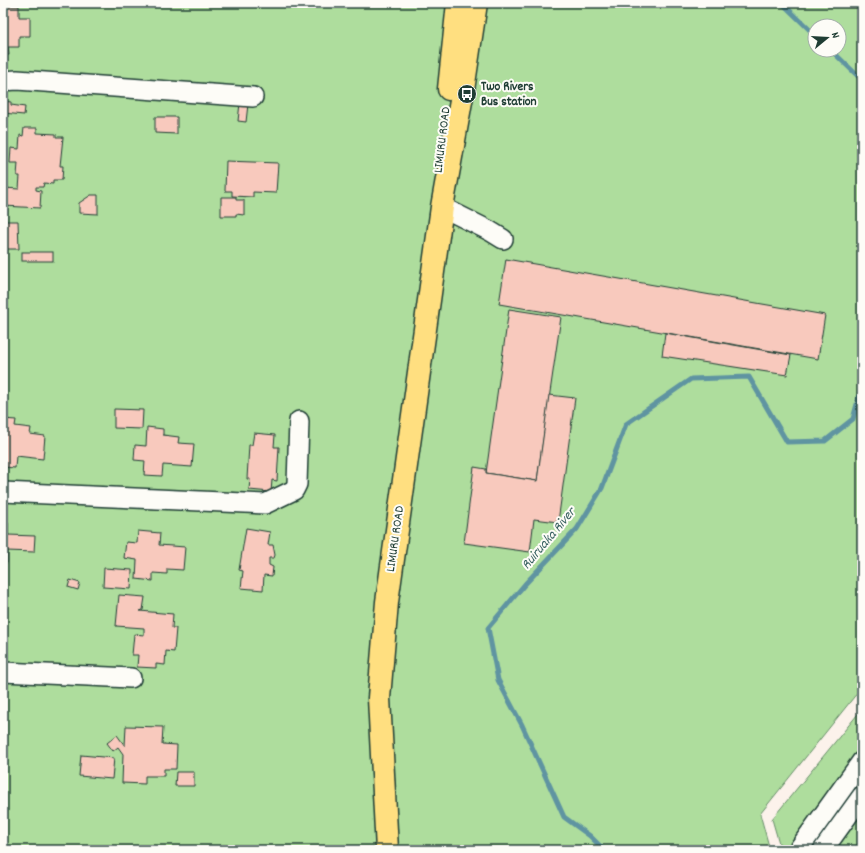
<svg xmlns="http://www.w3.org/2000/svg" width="865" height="853" viewBox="0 0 865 853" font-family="Dekko,sans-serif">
<rect width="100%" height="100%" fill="#fcf2eb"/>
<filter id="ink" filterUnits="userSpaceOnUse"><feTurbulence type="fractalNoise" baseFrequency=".025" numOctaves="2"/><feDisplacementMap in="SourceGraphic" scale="8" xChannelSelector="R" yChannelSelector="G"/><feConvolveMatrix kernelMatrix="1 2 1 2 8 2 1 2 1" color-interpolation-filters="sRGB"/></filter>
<g filter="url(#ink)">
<!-- green -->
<g fill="#aedd9d" stroke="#668d68" fill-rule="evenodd">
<path d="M3,3h859v684l-102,127 10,36h-767zM815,26h24v24h-24z"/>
<path d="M862,709v141h-81l-9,-31z"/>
</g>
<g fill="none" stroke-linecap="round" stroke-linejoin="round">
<!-- stream -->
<g stroke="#5e94a1" stroke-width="5">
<path d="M782,3l33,32"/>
<path d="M831,50l31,30"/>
<path d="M604,850l-14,-14 -26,-19 -42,-92 -24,-45 -10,-52 37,-44 52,-55 25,-41 24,-64 65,-45 58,-2 38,65 38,-1 28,-22 9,-33"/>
</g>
</g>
<!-- building -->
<g fill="#f8c9bd" stroke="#1f3d34">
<path d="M3,3h5v3h11v11h11v19h-11v11h-11l1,8h-6z"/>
<path d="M3,101l8,1v3l14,2 -1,8 -21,-2z"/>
<path d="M240,103l8,1 -2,18 -8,-1z"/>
<path d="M155,117h22v17l-22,-1z"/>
<path d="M24,128h13v5l19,1v3h7l-3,29h3l-1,14h-9v4l-9,-1 -1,4h-7v3l5,1 -1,17 -36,-2v-18l15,1 1,-13h-3l1,-13h-8l1,-15 8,1 1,-14 3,1z"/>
<path d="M226,161l52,2 -2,30 -23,-1v5l-21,-1v-5h-7z"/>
<path d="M91,195h7v19l-19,-1v-10z"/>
<path d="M221,197h15v3h8v15l-8,-1v2h-15z"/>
<path d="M3,221h15l1,28h-16z"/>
<rect x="22" y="252" width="31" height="9"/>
<path d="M506,259l319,56 -7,44 -319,-55z"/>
<path d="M509,309l52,8 -24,164 -51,-8z"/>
<path d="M665,333l126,22 -4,20 -125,-19z"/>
<path d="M549,395l26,3 -17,124 -24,-3 -4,33 -66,-9 10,-76 12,2v4l51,8z"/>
<path d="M114,409l29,1 -1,19 -28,-1z"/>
<path d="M3,419l13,1 -1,6 16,2 -1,6 15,2 -2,23 -27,-3 -1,12 -12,-1z"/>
<path d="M147,427l16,2v6l16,2 -1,6 16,1 -2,23 -29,-2 -1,11 -18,-1 1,-14 -11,-1 1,-15 11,1z"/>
<path d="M254,433l21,2 -1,12h5l-2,34 -5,-1 -1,12 -22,-2 1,-11h-3l2,-34h3z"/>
<path d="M3,523h5v12l27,1 -1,16 -27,-1v12l-4,-1z"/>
<path d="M246,528l24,4 -2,13h5l2,10 -1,3h-5v7l4,2 -1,9 -8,-1 -1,15 -22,-2 2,-17 -4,-1z"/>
<path d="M138,531l22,2 -1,12 26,2 -2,23 -16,-1v5l-14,-1v8l-17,-2 1,-19 -13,-2 2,-16 11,1z"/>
<path d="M104,568l28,2 -1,19 -28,-2z"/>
<path d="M70,580l10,3 -2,7 -10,-3z"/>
<path d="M119,595l26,2 -2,13 -3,1 33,3 -1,14h4l-2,24 -8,-1 -1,14 -9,-1v4l-19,-1 1,-12h-6l2,-21 10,1v-7l-28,-2z"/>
<path d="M126,726l37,1 -1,17 15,1 -1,24h-12v7h-19v8l-23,-1 1,-29 -5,-7 -5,4 -6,-8 10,-8 8,11z"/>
<path d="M81,755l33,3 -2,21 -33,-3z"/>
<path d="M176,772h18v14h-19z"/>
</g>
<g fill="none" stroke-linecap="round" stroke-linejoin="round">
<!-- minor casing -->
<g stroke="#1f3d34" stroke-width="22">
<g id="minor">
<path d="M3,81l14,-1 236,17"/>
<path d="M442,207l48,24 13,8"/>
<path d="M3,492l262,12 29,-14 3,-6 2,-63"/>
<path d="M3,672l128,6"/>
<path d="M798,850l64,-89"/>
<path d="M823,850l39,-54"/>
</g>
</g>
<!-- major casing -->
<g stroke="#1f3d34" stroke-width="25">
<g id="major">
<path d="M449,89l9,-86"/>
<path d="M387,850l-8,-152 8,-96 55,-395 21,-117 13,-87"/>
</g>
</g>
<!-- minor -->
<use href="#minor" stroke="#fdfcf7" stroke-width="19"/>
<!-- major -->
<use href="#major" stroke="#ffdf80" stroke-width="22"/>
</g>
</g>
<!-- icons -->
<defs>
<g id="bus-disc" transform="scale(1)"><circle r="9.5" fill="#1f3d34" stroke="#fdfcf7"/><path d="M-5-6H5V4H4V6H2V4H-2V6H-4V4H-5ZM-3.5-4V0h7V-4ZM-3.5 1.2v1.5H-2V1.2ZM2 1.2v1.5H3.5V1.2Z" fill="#fff"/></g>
</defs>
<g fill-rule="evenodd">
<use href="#bus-disc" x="467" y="94"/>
</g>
<g text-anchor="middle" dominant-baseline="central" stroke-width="4" stroke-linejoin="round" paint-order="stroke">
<!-- poi labels -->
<g font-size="13" font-weight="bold" fill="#1f3d34" stroke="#fdfcf7" text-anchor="start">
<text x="481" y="87">Two Rivers<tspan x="481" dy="15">Bus station</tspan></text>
</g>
<!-- street labels -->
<g font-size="13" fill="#1f3d34" stroke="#fdfcf7">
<text transform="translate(443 140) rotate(-83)">LIMURU ROAD</text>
<text transform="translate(396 539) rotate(-82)">LIMURU ROAD</text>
</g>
<!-- water labels -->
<g font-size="14" font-style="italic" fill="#396161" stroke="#fdfcf7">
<text transform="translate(549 539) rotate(-50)">Ruiruaka River</text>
</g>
</g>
<!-- margin -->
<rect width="865" height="853" fill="none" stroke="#fdfcf7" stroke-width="16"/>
<rect x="8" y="8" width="849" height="837" fill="none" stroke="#1f3d34" stroke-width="1.5" filter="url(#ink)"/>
<!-- north arrow -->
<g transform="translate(827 38) rotate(72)"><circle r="19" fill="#fdfcf7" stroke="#a4b0a9"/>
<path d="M0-3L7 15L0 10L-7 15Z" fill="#1f3d34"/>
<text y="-6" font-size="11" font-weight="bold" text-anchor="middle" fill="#1f3d34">N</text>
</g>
</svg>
